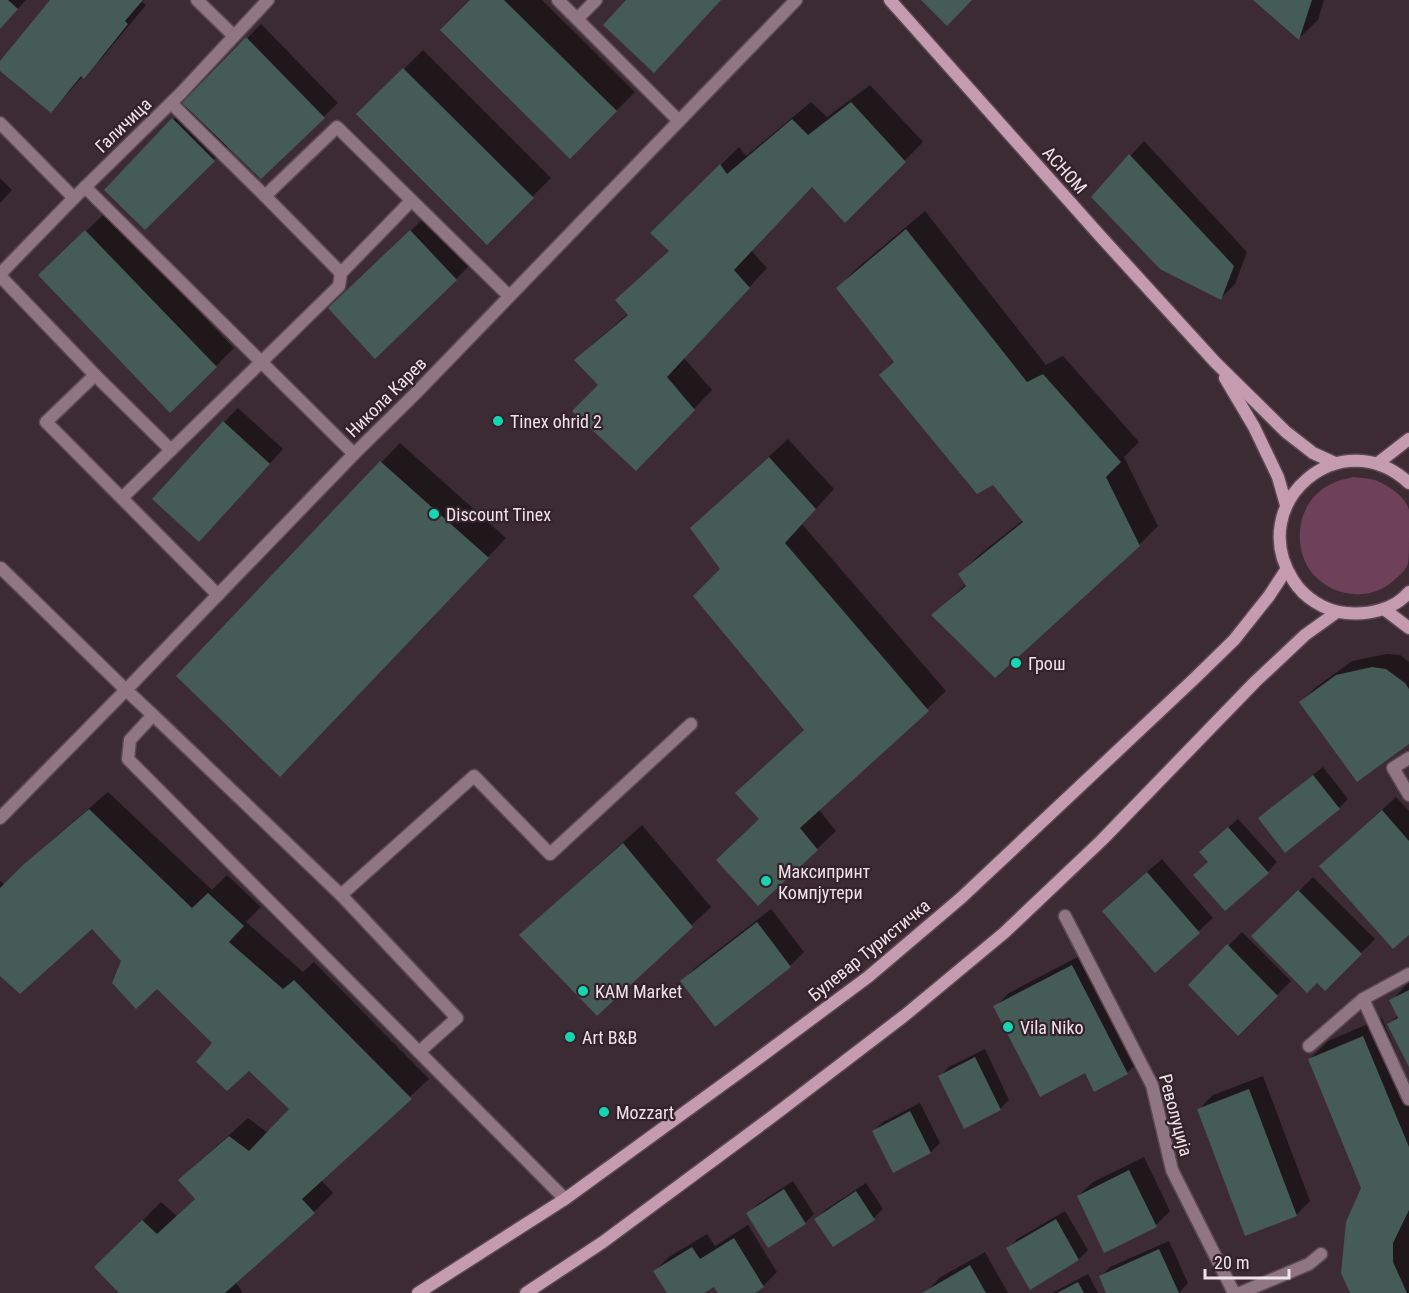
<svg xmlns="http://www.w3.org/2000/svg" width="1409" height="1293" viewBox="0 0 1409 1293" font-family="'Roboto Condensed',sans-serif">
<rect width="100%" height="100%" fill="#3d2b34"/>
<!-- green -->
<path fill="#6f4059" d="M1353,477c6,1 13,1 18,2 13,3 35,17 38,31 0,8 0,19 0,27 0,8 0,20 -1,27 -3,7 -9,12 -15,17 -24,21 -61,16 -81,-8 -23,-30 -13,-78 24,-91 5,-3 12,-3 17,-5z"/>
<!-- shadow -->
<g fill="#0007">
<path d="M0,0h26l-26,28z"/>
<path d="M52,0h92l-2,2 4,3 -44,53 -19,19v-1l-14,16 -18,19 -51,-42v-6z"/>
<path d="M472,0h70l93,92 -65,65z"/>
<path d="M1256,0h68l-6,20 -19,18z"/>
<path d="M261,24l77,79 -77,74 -33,-31 -83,82 28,-109 14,-13 -3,-3z"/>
<path d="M423,50l128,128 -64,64 -128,-128z"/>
<path d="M870,85l53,57 -78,79 -33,-36 -61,65 16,18 -83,90 28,32 -58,61 -54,-66 -23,-25 18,-18 34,-29 42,-63 -19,-17 87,-86 7,9 65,-54 16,15z"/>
<path d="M1144,141l103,111 -12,32 -14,14 -128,-101z"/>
<path d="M0,178l12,12 -12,13z"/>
<path d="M925,211l121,154 17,-9 76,86 -15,15 34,69 -19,19 -205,70 32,-31 -6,-10 19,-19 44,-35 -185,-232 18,-19z"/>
<path d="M105,213l129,135 -18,18 -157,-109z"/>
<path d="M425,217l45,48 -14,14 -112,15z"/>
<path d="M238,408l45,41 -70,77 11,-104z"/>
<path d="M788,439l46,50 -32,35 144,167 -127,119 17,21 -19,18 -57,-31 45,-89 -83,-160 -11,-59z"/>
<path d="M400,443l106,95 -207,218 -121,-80z"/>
<path d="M1387,654l13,1 9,7v80l-108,-40 14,-14 37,-27z"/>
<path d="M1323,767l25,32 -9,9 -69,1z"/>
<path d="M108,792l104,98 15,-15 34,32 -15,15 57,50 11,-10 115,117 -108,101 12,13 -19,19 -79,70 7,9 -1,2h-120l-25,-26 65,-65 16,14 19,-18 -16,-18 19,-18 49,-44 20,15 23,-24 -42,-40 -35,-26 -57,-56 -35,-26 -30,-34 -92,47v-93l5,4 40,-39z"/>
<path d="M1396,797l13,14v122l-74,-81z"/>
<path d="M1238,819l39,43 -9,10 -59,-10 1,-19z"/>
<path d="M642,825l69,82 -114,106 -57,-96z"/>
<path d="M1162,859l51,59 -58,52 -51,-59 14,-14z"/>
<path d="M1313,877l62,62 -50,50 -8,-8 -63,-45z"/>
<path d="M771,909l33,43 -14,14 -108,15 14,-14z"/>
<path d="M1242,932l49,49 -53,53 -48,-49z"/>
<path d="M1087,952l55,107 -15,14 -42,-2 -90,-64 14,-14z"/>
<path d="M1409,982v81l-20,-39 9,-9 -7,-14z"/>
<path d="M1382,1018l27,66v209h-58l12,-105 -53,-129 18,-18z"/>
<path d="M985,1049l24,51 -9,9 -60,-33 9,-9z"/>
<path d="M1263,1076l47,125 -14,14 -97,-106 14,-14z"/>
<path d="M920,1103l20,40 -9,9 -37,19 -20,-40 9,-9z"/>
<path d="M1144,1157l26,54 -14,14 -78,-29 15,-14z"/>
<path d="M793,1181l21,33 -9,9 -57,-10 10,-9z"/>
<path d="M866,1183l17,26 -9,9 -58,1 9,-9z"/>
<path d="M1065,1211l23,39 -9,9 -49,29 -22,-39 9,-10z"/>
<path d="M748,1225l29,47 -14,14 -11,7h-32l-5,-8 -13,8h-33l-14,-22 14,-14 38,-23 8,12z"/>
<path d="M1169,1241l19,42 -9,10h-71l-7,-16 9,-10z"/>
<path d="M985,1252l23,41h-82l13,-15z"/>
<path d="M1088,1274l10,19h-46z"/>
</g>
<!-- building -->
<g fill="#455b55">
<path d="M0,0h8l10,9 -18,20z"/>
<path d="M50,0h93l-18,21 3,3 -44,55 -3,-3 -30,37 -51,-42v-10z"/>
<path d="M470,0h34l113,111 -47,48 -130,-129z"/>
<path d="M626,0h95l-67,73 -51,-48z"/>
<path d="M921,0h51l-25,26z"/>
<path d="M1253,0h59l-13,40z"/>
<path d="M246,37l79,81 -64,61 -79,-76z"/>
<path d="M403,68l131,130 -47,47 -131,-131z"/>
<path d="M851,102l55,60 -61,61 -33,-36 -78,83 16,18 -83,89 28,33 -59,61 -64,-60 26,-26 -24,-25 54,-45 -13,-15 54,-49 -19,-18 70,-69 7,10 65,-55 16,16z"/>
<path d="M172,118l43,43 -70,69 -41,-40z"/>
<path d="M1129,154l105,112 -13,34 -61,-31 -69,-72z"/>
<path d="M906,229l121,153 16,-8 78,88 -15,15 34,69 -145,132 -64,-63 35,-29 -8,-12 65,-52 -30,-37 -16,9 -98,-119 15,-13 -58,-74z"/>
<path d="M85,230l132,137 -47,46 -132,-138z"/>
<path d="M410,230l47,50 -82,79 -47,-51z"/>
<path d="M223,421l47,43 -71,78 -47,-43z"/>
<path d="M769,457l47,52 -31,34 144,168 -129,117 18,22 -60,56 -42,-46 43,-41 -24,-26 69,-63 -111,-134 27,-27 -30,-41z"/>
<path d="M380,461l109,97 -209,219 -104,-101z"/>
<path d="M1372,667l14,2 19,14 4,6v55l-52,38 -58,-80 37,-27z"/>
<path d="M1313,775l27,34 -55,44 -27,-35z"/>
<path d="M89,809l103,99 16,-15 36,33 -15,16 54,47 11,-9 118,119 -110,100 13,14 -90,80h-106l-25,-26 48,-47 15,14 38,-35 -17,-19 51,-44 20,15 40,-42 -40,-38 -22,20 -31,-29 16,-19 -55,-54 -21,20 -24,-26 9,-22 -29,-32 -72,65 -20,-18v-88l24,-24z"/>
<path d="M1382,810l27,31v94l-16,14 -74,-83z"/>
<path d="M1228,827l41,46 -44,38 -32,-36 15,-13 -9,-10z"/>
<path d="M623,843l70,84 -96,89 -78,-81z"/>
<path d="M1147,872l53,61 -45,40 -53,-62z"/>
<path d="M1298,890l64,64 -37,37 -8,-8 -10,10 -56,-57z"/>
<path d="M757,922l34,45 -76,60 -35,-46z"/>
<path d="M1227,944l51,52 -40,40 -50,-51z"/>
<path d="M1072,965l56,109 -34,18 -9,-19 -45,24 -47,-91z"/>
<path d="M1409,990v77l-22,-43 11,-6 -9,-18z"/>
<path d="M1363,1036l46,111v63l-16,33v19l14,31h-57l-9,-20 5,-51 15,-34 -53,-129z"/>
<path d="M975,1057l26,53 -37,19 -26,-53z"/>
<path d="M1249,1089l48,127 -52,20 -48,-127z"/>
<path d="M910,1111l21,42 -38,20 -21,-42z"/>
<path d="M1129,1170l28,57 -53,26 -27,-57z"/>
<path d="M784,1189l22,35 -38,24 -22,-35z"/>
<path d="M856,1191l19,29 -42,27 -19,-28z"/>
<path d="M1056,1219l23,41 -49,30 -24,-42z"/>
<path d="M734,1238l30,49 -9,6h-37l-4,-6 -10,6h-37l-14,-22 39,-24 8,12z"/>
<path d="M1159,1249l20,44h-73l-7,-17z"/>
<path d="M970,1265l16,28h-64z"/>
<path d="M1078,1282l6,11h-27z"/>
</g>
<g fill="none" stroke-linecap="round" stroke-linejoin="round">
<!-- lane casing -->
<g stroke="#594851" stroke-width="15">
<g id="lane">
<path d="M197,0l37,36"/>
<path d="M558,0l121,121"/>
<path d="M577,19l19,-19"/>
<path d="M171,103l94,93 72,-69 172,169"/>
<path d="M265,196l76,77 70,-72"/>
<path d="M0,276l95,99 -49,47 172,173"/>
<path d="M95,375l76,75"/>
<path d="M1,568l125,122"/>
<path d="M153,715l188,180 116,123 -38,34"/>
<path d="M1409,758l-16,10 16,27"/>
<path d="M341,895l133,-119 76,78 141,-130"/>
<path d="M1363,999l46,100"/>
<path d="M1309,1046l54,-47 46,-25"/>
<path d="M1240,1293l69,-29 12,-10"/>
</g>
</g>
<!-- street casing -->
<g stroke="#594851" stroke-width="15">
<g id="street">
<path d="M0,123l74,75"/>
<path d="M85,187l269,267"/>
<path d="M0,274l74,-76 107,-105 87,-93"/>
<path d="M122,498l217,-212 2,-13"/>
<path d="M126,690l27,25 -23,25 -2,19 437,440"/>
<path d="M0,818l126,-128 228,-236 61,-60 381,-394"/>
<path d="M1065,916l87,169 20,85 62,123"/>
</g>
</g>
<!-- secondary casing -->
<g stroke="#594851" stroke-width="15">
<g id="secondary">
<path d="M890,0l212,238 113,124 71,70 27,21 22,10"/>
<path d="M1225,378l29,49 24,50 8,28"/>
<path d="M1378,463l31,-24"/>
<path d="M1409,483c-68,-63 -165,20 -116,97 11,18 32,31 53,33 22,2 48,-3 63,-21"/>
<path d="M1384,609l25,19"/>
<path d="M418,1293l147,-94 175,-127 128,-95 93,-79 233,-219 40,-39 35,-44 17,-26"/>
<path d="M526,1293l77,-51 170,-126 131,-100 100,-83 98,-93 153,-158 50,-47 32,-23"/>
</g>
</g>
<!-- lane -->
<use href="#lane" stroke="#907582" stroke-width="12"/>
<!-- street -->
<use href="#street" stroke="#907582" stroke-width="12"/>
<!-- secondary -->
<use href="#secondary" stroke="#c59bb0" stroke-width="12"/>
</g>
<!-- markers -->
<g fill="#16d5b3" stroke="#33222a" stroke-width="2">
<circle cx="498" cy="421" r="6"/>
<circle cx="434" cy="514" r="6"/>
<circle cx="1016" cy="663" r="6"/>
<circle cx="766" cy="881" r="6"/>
<circle cx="583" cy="991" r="6"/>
<circle cx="1008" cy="1027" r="6"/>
<circle cx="570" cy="1037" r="6"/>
<circle cx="604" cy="1112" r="6"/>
</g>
<g text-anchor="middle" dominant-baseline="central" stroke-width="4.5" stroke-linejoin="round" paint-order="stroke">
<!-- street labels -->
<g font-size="18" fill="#efe3e8" stroke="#33222a">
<text transform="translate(123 125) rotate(-44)">Галичица</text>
<text transform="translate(1065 170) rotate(48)">АСНОМ</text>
<text transform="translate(386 397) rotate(-45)">Никола Карев</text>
<text transform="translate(869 950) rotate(-39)">Булевар Туристичка</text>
<text transform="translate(1176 1115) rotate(75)">Револуција</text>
</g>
<!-- poi labels -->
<g font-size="18" fill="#efe3e8" stroke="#33222a" text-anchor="start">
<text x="510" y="421">Tinex ohrid 2</text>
<text x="446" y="514">Discount Tinex</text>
<text x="1028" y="663">Грош</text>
<text x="778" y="871">Максипринт<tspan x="778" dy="21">Компјутери</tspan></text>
<text x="595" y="991">KAM Market</text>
<text x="1020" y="1027">Vila Niko</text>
<text x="582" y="1037">Art B&amp;B</text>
<text x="616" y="1112">Mozzart</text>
</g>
</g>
<!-- scale -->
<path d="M1205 1269v9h84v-9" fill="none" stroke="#efe3e8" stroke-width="3"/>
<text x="1214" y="1269" font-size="18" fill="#efe3e8" stroke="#33222a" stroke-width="4.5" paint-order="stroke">20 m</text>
</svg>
